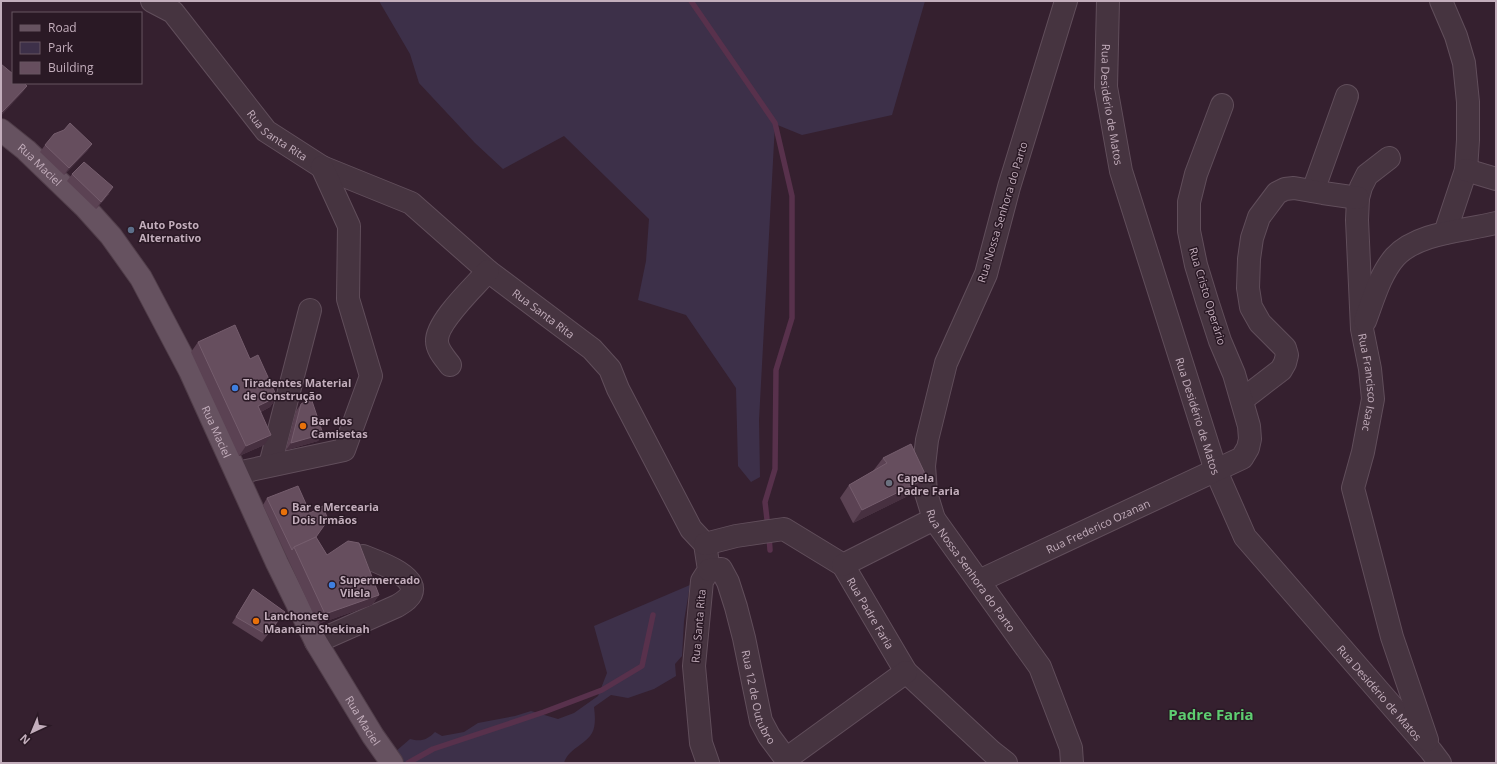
<svg xmlns="http://www.w3.org/2000/svg" width="1497" height="764" viewBox="0 0 1497 764" font-family="'Open Sans',sans-serif">
<rect width="100%" height="100%" fill="#35202f"/>
<!-- green -->
<g fill="#3d3049">
<path d="M379,1h546l-33,114 -90,20 -27,-11 -16,296 1,57 -9,5 -13,-16 -2,-78 -50,-73 -48,-15 8,-39 3,-42 -85,-83 -61,33 -28,-26 -56,-60 -9,-29z"/>
<path d="M690,585l-6,36 -2,35 -7,8 1,12 -22,13 -26,9 -17,-3 -17,12c1,8 2,19 -2,26 -7,12 -24,16 -28,30h-162l-7,-11 15,-13c11,3 17,1 25,-7l7,4 22,-4 14,-9 37,-7 16,-5 27,8 16,-6 24,-17 9,-23 -13,-47z"/>
</g>
<g fill="none" stroke-linecap="round" stroke-linejoin="round">
<!-- stream -->
<g stroke="#58314c" stroke-width="5.5">
<path d="M691,1l84,122 17,73v122l-16,52 -1,99 -10,33 3,26"/>
<path d="M769,536l1,14"/>
<path d="M408,763l25,-14 111,-37 58,-22 40,-24 11,-51"/>
</g>
<!-- minor casing -->
<g stroke="#614e5b" stroke-width="24">
<g id="minor">
<path id="s1" d="M152,1l21,11 93,119 56,36 89,36 77,68 104,78 18,20 8,20 73,140 14,15 4,26 -7,11 -8,85 7,77 7,20"/>
<path id="s2" d="M1066,1l-57,186 -23,87 -40,89 -19,77 -3,26 2,27 8,26 106,148 31,81 1,15"/>
<path id="s3" d="M1108,1l-2,86 15,84 95,300 29,66 186,214 9,12"/>
<path d="M1441,1l15,35 8,27 4,39v38l-2,30 -21,63"/>
<path id="s4" d="M1389,158l-22,17 -6,12 -3,11 -1,22 5,109 8,40 3,30 -10,53 -10,36 39,149 35,103"/>
<path d="M1466,170l30,9"/>
<path d="M1313,191l34,-95"/>
<path d="M1365,321c8,-21 15,-47 30,-64 23,-25 70,-26 101,-34"/>
<path d="M450,365c-5,-7 -13,-15 -13,-24 -1,-19 38,-55 51,-70"/>
<path d="M1242,400l39,-30 4,-7 2,-8 -2,-7 -25,-25 -9,-16 -3,-19 1,-29 3,-21 7,-21 18,-24 8,-4 9,-1 29,5 35,5"/>
<path d="M270,465l40,-155"/>
<path d="M237,473l107,-23 27,-74 -23,-77 1,-73 -27,-59"/>
<path id="s5" d="M705,544l31,-8 48,-7 59,36 63,107 86,80 14,11"/>
<path d="M843,565l91,-46"/>
<path id="s6" d="M709,570l12,-1 7,13 8,25 8,31 17,83 8,15 17,23 120,-87"/>
<path id="s7" d="M979,581l263,-123 6,-10 2,-9 -1,-13 -15,-52 -14,-33 -13,-40 -11,-36 -7,-34v-29l7,-28 26,-69"/>
<path d="M316,642l81,-36c5,-3 11,-6 14,-12 8,-19 -36,-33 -48,-38"/>
</g>
</g>
<!-- major casing -->
<g stroke="#503d49" stroke-width="24">
<g id="major">
<path id="s8" d="M1,130l25,20 58,56 27,30 30,42 49,93 87,192 39,79 57,94 19,27"/>
</g>
</g>
<!-- minor -->
<use href="#minor" stroke="#463440" stroke-width="22"/>
<!-- major -->
<use href="#major" stroke="#665260" stroke-width="22"/>
</g>
<!-- wall -->
<g fill="#5b4253">
<path d="M92,144l-5,7 -23,24 -24,-23 5,-7z"/>
<path d="M72,174l37,20 -13,15 -29,-28z"/>
<path d="M198,342l52,17 27,38 -7,10 -9,5 3,33 -25,11 -48,-104z"/>
<path d="M301,404l22,30 -5,7 -32,9 10,-39z"/>
<path d="M883,458l35,33 -65,32 -13,-25 9,-13 24,-14z"/>
<path d="M267,498l49,39 11,18 52,40 -7,10 -54,19 -55,-119z"/>
<path d="M253,589l32,23 -23,30 -30,-19z"/>
</g>
<!-- shaded-wall -->
<g fill="#473040">
<path d="M27,86l-4,6 -22,24 1,-4z"/>
<path d="M92,144l-5,7 -23,24 5,-7z"/>
<path d="M113,187l-4,7 -13,15 5,-7z"/>
<path d="M277,397l-7,10 -19,10 7,-11z"/>
<path d="M323,434l-5,7 -32,9 5,-7z"/>
<path d="M271,435l-7,10 -25,11 7,-10z"/>
<path d="M927,478l-9,13 -65,32 9,-13z"/>
<path d="M379,595l-7,10 -54,19 7,-10z"/>
</g>
<!-- building -->
<g fill="#664e5e" stroke="#755d6d">
<path d="M1,64l12,10v9h11l3,3 -25,26 -1,-1z"/>
<path d="M70,123l22,21 -23,24 -24,-23 9,-11 10,-4z"/>
<path d="M84,162l29,25 -12,15 -29,-28z"/>
<path d="M235,325l15,34 8,-4 19,42 -19,9 13,29 -25,11 -48,-104z"/>
<path d="M311,398l12,36 -32,9 10,-39z"/>
<path d="M911,444l16,34 -65,32 -13,-25 38,-22 -4,-5z"/>
<path d="M298,486l12,27 13,-7 5,14 -12,17 -22,10 -2,3 -25,-52z"/>
<path d="M316,537l11,18 21,-14 11,2 20,52 -54,19 -31,-67z"/>
<path d="M253,589l32,23 -18,23 -31,-18z"/>
</g>
<!-- markers -->
<circle fill="#5c6f8a" stroke="#2a1925" stroke-width="1.5" cx="131" cy="230" r="4"/>
<g fill="#3f7fe0" stroke="#2a1925" stroke-width="1.5">
<circle cx="235" cy="388" r="4"/>
<circle cx="332" cy="585" r="4"/>
</g>
<g fill="#e8710a" stroke="#2a1925" stroke-width="1.5">
<circle cx="303" cy="426" r="4"/>
<circle cx="284" cy="512" r="4"/>
<circle cx="256" cy="621" r="4"/>
</g>
<circle fill="#6b7280" stroke="#2a1925" stroke-width="1.5" cx="889" cy="483" r="4"/>
<g text-anchor="middle" dominant-baseline="central" stroke-width="3" stroke-linejoin="round" paint-order="stroke">
<!-- street labels -->
<g font-size="11" fill="#c3aebc" stroke="#2a1925">
<text stroke="none"><textPath href="#s3" startOffset="104">Rua Desidério de Matos</textPath></text>
<text stroke="none"><textPath href="#s1" startOffset="186">Rua Santa Rita</textPath></text>
<text stroke="none"><textPath href="#s8" startOffset="52">Rua Maciel</textPath></text>
<text transform="translate(1002 212) rotate(-73)">Rua Nossa Senhora do Parto</text>
<text transform="translate(1208 296) rotate(73)">Rua Cristo Operário</text>
<text stroke="none"><textPath href="#s1" startOffset="510">Rua Santa Rita</textPath></text>
<text stroke="none"><textPath href="#s4" startOffset="238">Rua Francisco Isaac</textPath></text>
<text stroke="none"><textPath href="#s3" startOffset="428">Rua Desidério de Matos</textPath></text>
<text stroke="none"><textPath href="#s8" startOffset="376">Rua Maciel</textPath></text>
<text stroke="none"><textPath href="#s7" startOffset="131">Rua Frederico Ozanan</textPath></text>
<text stroke="none"><textPath href="#s2" startOffset="605">Rua Nossa Senhora do Parto</textPath></text>
<text stroke="none"><textPath href="#s5" startOffset="205">Rua Padre Faria</textPath></text>
<text transform="translate(698 626) rotate(-85)">Rua Santa Rita</text>
<text stroke="none"><textPath href="#s3" startOffset="764">Rua Desidério de Matos</textPath></text>
<text stroke="none"><textPath href="#s6" startOffset="146">Rua 12 de Outubro</textPath></text>
<text stroke="none"><textPath href="#s8" startOffset="700">Rua Maciel</textPath></text>
</g>
<!-- poi labels -->
<g font-size="11" font-weight="bold" fill="#c3aebc" stroke="#2a1925" text-anchor="start">
<text x="139" y="224">Auto Posto<tspan x="139" dy="13">Alternativo</tspan></text>
<text x="243" y="382">Tiradentes Material<tspan x="243" dy="13">de Construção</tspan></text>
<text x="311" y="420">Bar dos<tspan x="311" dy="13">Camisetas</tspan></text>
<text x="897" y="477">Capela<tspan x="897" dy="13">Padre Faria</tspan></text>
<text x="292" y="506">Bar e Mercearia<tspan x="292" dy="13">Dois Irmãos</tspan></text>
<text x="340" y="579">Supermercado<tspan x="340" dy="13">Vilela</tspan></text>
<text x="264" y="615">Lanchonete<tspan x="264" dy="13">Maanaim Shekinah</tspan></text>
</g>
<!-- district labels -->
<g font-size="15" font-weight="bold" fill="#5ecd71" stroke="#2a1925">
<text x="1211" y="714">Padre Faria</text>
</g>
</g>
<!-- border -->
<rect width="1497" height="764" fill="none" stroke="#c3aebc" stroke-width="4"/>
<!-- legend -->
<rect x="12" y="12" width="130" height="72" fill="#2a1925" stroke="#675561"/>
<rect x="20" y="25" width="20" height="6" fill="#665260" stroke="#675561"/>
<text x="48" y="32" font-size="12" fill="#c3aebc">Road</text>
<rect x="20" y="42" width="20" height="12" fill="#3d3049" stroke="#675561"/>
<text x="48" y="52" font-size="12" fill="#c3aebc">Park</text>
<rect x="20" y="62" width="20" height="12" fill="#664e5e" stroke="#675561"/>
<text x="48" y="72" font-size="12" fill="#c3aebc">Building</text>
<!-- north arrow -->
<g transform="translate(32 732) rotate(224)" stroke="#2a1925" stroke-width="3" paint-order="stroke">
<path d="M0-3L7 15L0 10L-7 15Z" fill="#c3aebc"/>
<text y="-6" font-size="11" font-weight="bold" text-anchor="middle" fill="#c3aebc">N</text>
</g>
</svg>
